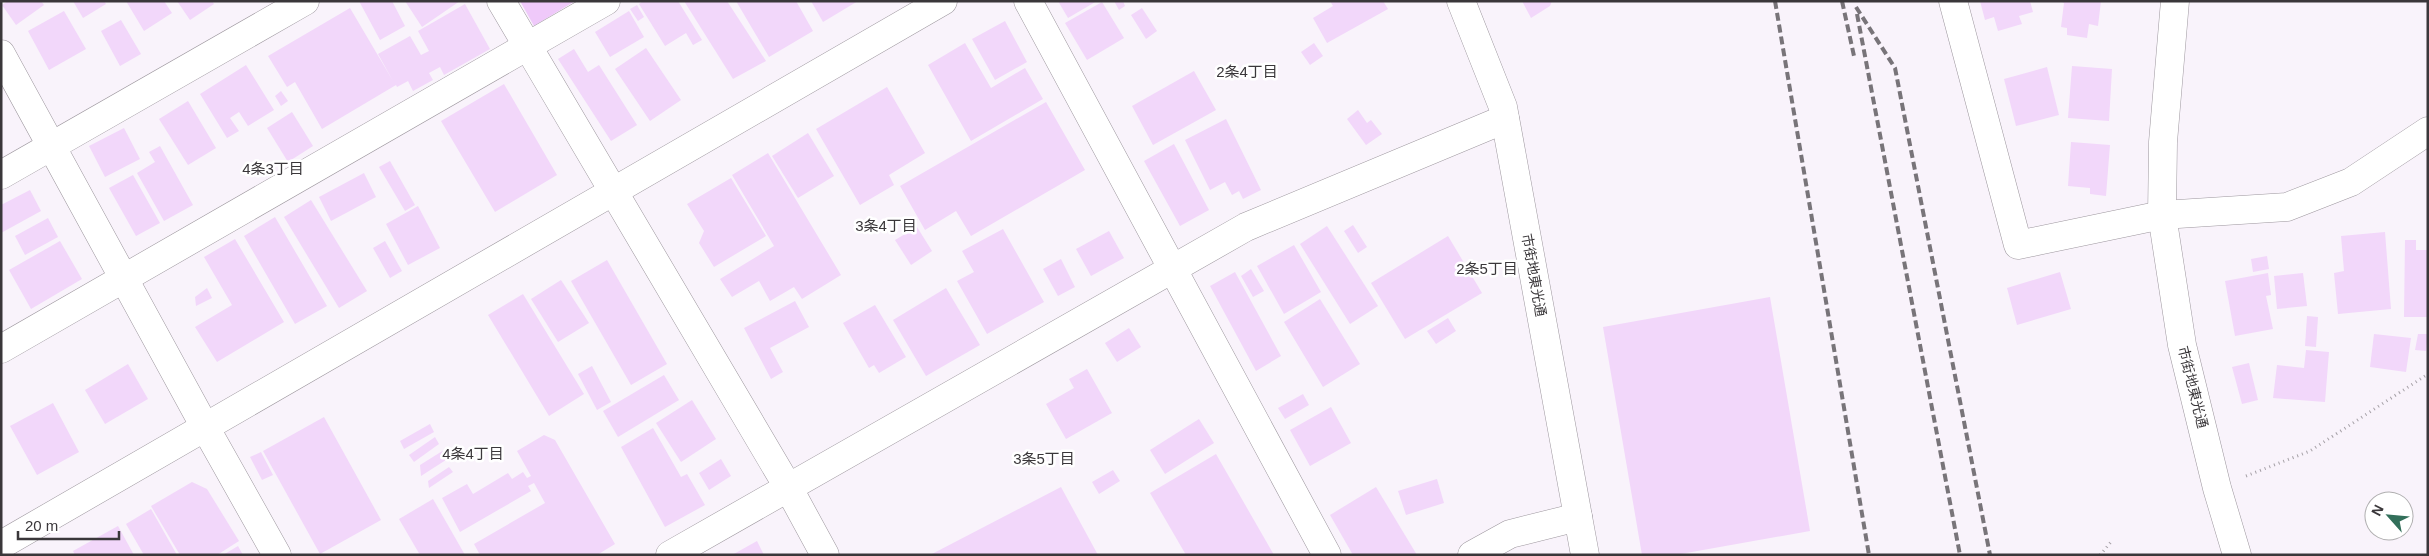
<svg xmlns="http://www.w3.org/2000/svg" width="2429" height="556" viewBox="0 0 2429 556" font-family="Helvetica,'Noto Sans JP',sans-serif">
<rect width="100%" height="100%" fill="#f9f3fb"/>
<!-- green -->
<path fill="#efc9fa" d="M520,1h55l-41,25z"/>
<!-- building -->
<g fill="#f2d7fa">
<path d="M8,1h33l3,4 -28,20 -14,-20z"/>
<path d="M73,1h31l2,3 -23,14z"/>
<path d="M126,1h38l8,12 -28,18z"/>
<path d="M177,1h35l2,3 -24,16z"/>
<path d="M359,1h33l13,25 -25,14z"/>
<path d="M405,1h55l-38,26z"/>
<path d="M643,1h35l24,39 -9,5 -7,-12 -21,13 -26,-42z"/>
<path d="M684,1h43l39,60 -33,18z"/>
<path d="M736,1h60l17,30 -44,26z"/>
<path d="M811,1h47l-35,21z"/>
<path d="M1058,1h39l-29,17z"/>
<path d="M1114,1h9l2,5 -6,4z"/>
<path d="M1330,1h53l5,8 -61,34 -14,-25 20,-12z"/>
<path d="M1522,1h30l-2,5 -19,12z"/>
<path d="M1980,1h50l3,11 -14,4 3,8 -24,7 -4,-14 -9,3z"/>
<path d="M2060,1h41l-3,25 -9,-2 -2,14 -20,-3v-7l-6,-1 3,-24z"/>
<path d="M1102,2l22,36 -37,22 -22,-37z"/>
<path d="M465,4l25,45 -46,26 -4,-8 -11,6 4,7 -20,11 -5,-10 -11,6 -1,-2 -74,44 -27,-47 -8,5 -19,-31 82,-48 43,73 -15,-27 32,-18 11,19 8,-4 -11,-20z"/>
<path d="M637,5l7,12 -6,4 -8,-12z"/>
<path d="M1142,8l15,23 -11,8 -15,-24z"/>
<path d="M64,11l22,38 -37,21 -21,-39z"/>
<path d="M629,11l15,26 -34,20 -15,-25z"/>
<path d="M121,20l20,34 -21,12 -19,-35z"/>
<path d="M1005,21l22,41 -32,18 -23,-41z"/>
<path d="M965,43l26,45 34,-20 18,31 -72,42 -43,-76z"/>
<path d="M1314,43l9,13 -13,9 -9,-13z"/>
<path d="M646,48l35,52 -31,21 -35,-52z"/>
<path d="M574,49l14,23 11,-7 38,60 -26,16 -53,-82z"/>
<path d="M246,65l28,45 -26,16 -9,-14 -9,6 9,13 -12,7 -27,-44z"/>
<path d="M2072,66l40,3 -3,52 -41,-3z"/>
<path d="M2047,67l12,48 -43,11 -12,-47z"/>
<path d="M1194,71l22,39 -63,35 -21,-39z"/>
<path d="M504,84l53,91 -62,37 -54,-91z"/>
<path d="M887,87l38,66 -36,22 5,10 -34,20 -44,-76z"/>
<path d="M281,91l7,10 -7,5 -6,-10z"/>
<path d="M188,101l28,47 -28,17 -29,-46z"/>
<path d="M1046,102l39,68 -114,66 -15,-25 -31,19 -25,-44z"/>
<path d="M1358,110l9,13 4,-3 11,14 -16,11 -19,-26z"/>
<path d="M292,112l21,34 -25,16 -21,-34z"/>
<path d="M1226,119l35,71 -18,9 -4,-8 -7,4 -7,-13 -15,8 -25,-50z"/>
<path d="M124,128l16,31 -35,18 -16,-31z"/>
<path d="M808,133l26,43 -36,22 -26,-42z"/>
<path d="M2071,142l39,3 -4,51 -16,-2v-6l-22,-2z"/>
<path d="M1174,144l35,66 -29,16 -36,-65z"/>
<path d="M160,146l33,59 -29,16 -27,-48 18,-11 -6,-10z"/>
<path d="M768,153l73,122 -39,24 -8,-12 -24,14 -11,-20 -27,16 -12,-18 54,-33 -42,-71z"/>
<path d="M390,161l25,44 -10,6 -26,-44z"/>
<path d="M364,173l12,24 -45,24 -12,-24z"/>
<path d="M133,175l27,48 -24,13 -27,-48z"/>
<path d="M731,178l35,58 -52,31 -15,-24 5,-12 -17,-27z"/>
<path d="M30,190l11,21 -40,22v-28z"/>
<path d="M311,200l56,91 -28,17 -55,-91z"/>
<path d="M418,206l22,42 -32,17 -22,-41z"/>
<path d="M275,217l52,89 -32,18 -51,-88z"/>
<path d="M48,218l10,19 -33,18 -10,-19z"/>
<path d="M1353,225l14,22 -9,6 -14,-22z"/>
<path d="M1327,226l51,80 -28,18 -50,-80z"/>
<path d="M917,227l15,24 -21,14 -16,-25z"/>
<path d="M1003,229l41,73 -57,32 -30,-53 17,-9 -12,-21z"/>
<path d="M1109,231l15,27 -33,18 -15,-27z"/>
<path d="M2385,232l6,77 -53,5 -4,-41 10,-2 -3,-35z"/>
<path d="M1448,236l34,57 -77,46 -34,-56z"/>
<path d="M235,239l49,83 -67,40 -22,-35 37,-22 -28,-48z"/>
<path d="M2405,240h11v10h12v67h-24z"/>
<path d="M60,241l22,38 -51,30 -22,-39z"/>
<path d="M385,241l17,30 -12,7 -17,-30z"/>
<path d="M1294,245l27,47 -37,22 -27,-48z"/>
<path d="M2267,256l2,13 -16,3 -2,-13z"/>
<path d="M1061,259l14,28 -17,9 -15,-27z"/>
<path d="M607,260l60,104 -36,21 -60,-104z"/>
<path d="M1251,269l13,22 -11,6 -12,-21z"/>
<path d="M1235,272l46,84 -25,15 -46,-85z"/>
<path d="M2060,272l11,37 -54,16 -10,-37z"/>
<path d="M2268,273l3,22 -5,1 7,33 -38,7 -10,-55z"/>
<path d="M2303,273l4,33 -30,3 -3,-33z"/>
<path d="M561,280l28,43 -31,19 -27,-43z"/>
<path d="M207,288l5,10 -16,8 -1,-9z"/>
<path d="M946,288l34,57 -54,31 -33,-56z"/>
<path d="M523,294l61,100 -35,22 -61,-101z"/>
<path d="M1770,297l40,234 -135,24h-33l-39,-228z"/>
<path d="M1320,299l40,65 -37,23 -39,-65z"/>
<path d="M795,301l14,26 -39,21 13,24 -12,7 -27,-51z"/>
<path d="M875,305l31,52 -27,16 -5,-8 -5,3 -26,-45z"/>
<path d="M2307,316l11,1 -2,30 -11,-1z"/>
<path d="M1448,318l8,13 -20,13 -9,-13z"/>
<path d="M1129,328l12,19 -24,15 -12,-19z"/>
<path d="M2374,334l37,4 -5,34 -36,-5z"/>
<path d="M2418,334h10l-2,17 -11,-1z"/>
<path d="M2306,350l23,2 -4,50 -52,-4 4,-33 27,3z"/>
<path d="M2249,363l9,37 -16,4 -10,-37z"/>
<path d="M128,364l20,35 -43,25 -20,-34z"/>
<path d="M592,366l19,36 -14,8 -19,-36z"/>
<path d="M1087,369l25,44 -46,26 -20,-35 28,-16 -5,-9z"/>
<path d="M664,375l15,25 -61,37 -15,-26z"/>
<path d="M1303,394l6,11 -24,14 -7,-11z"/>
<path d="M692,400l24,39 -35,23 -25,-39z"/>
<path d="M53,403l26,49 -42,23 -27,-49z"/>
<path d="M1331,407l20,36 -41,23 -20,-36z"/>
<path d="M324,417l57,103 -61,34 -57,-103z"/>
<path d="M1199,419l15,24 -49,31 -15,-24z"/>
<path d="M430,424l4,8 -30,17 -4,-8z"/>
<path d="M653,428l28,49 6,-3 18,31 -40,22 -44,-80z"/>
<path d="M544,435l11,5 60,104 -18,11h-117l-6,-11 71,-41 -11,-20 -6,3 3,5 -71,41 -18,-34 25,-14 6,10 35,-21 4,6 11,-7 4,6 4,-2 -14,-25z"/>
<path d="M435,437l4,7 -25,18 -5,-7z"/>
<path d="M444,450l5,8 -28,18 -1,-11z"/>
<path d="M261,452l12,23 -11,5 -12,-23z"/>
<path d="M1216,454l58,101h-88l-36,-62z"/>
<path d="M721,459l10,17 -22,14 -10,-17z"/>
<path d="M449,467l4,5 -24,16 -1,-7z"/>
<path d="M1113,470l7,11 -21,13 -7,-12z"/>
<path d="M1437,479l7,24 -38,12 -8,-24z"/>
<path d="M192,482l15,7 32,52 -22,14h-37l-29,-49z"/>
<path d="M1061,487l37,68h-168z"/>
<path d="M1376,487l41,68h-64l-23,-40z"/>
<path d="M433,499l32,56h-45l-21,-36z"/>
<path d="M151,509l26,46h-33l-18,-31z"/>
<path d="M118,526l16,29h-59l-2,-4z"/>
<path d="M757,541l7,14h-32z"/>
<path d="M238,546l5,9h-20z"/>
</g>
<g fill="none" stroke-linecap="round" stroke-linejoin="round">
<!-- minor casing -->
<g stroke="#9d979e" stroke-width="29">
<g id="minor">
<path d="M501,1l287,486 37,68"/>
<path d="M1028,1l299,554"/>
<path d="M1461,1l42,106 82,448"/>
<path d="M1953,1l65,244 144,-30 125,-8 64,-25 77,-51"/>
<path d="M2175,1l-12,141 -1,73 20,130 35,143 20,67"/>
<path d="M1,54l204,373 72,128"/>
<path d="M1,175l304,-174"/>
<path d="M1,349l605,-348"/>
<path d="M1,545l942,-544"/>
<path d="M670,555l576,-328 259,-108"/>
<path d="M1472,555l38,-21 68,-17"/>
</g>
</g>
<!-- path -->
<g stroke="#a6a1a7" stroke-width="3" stroke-dasharray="1 4" stroke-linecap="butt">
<path d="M2246,476l64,-25 118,-77"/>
<path d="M2100,555l11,-13"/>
</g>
<!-- minor -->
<use href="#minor" stroke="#fff" stroke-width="28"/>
<!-- rail -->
<g stroke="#787479" stroke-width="4" stroke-dasharray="8 4" stroke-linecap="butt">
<path d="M1775,1l94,554"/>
<path d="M1842,1l12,55"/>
<path d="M1856,7l39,61 95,487"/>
<path d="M1857,14l103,541"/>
</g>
</g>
<g text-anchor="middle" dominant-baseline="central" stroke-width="5" stroke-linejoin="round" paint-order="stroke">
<!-- street labels -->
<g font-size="14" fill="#3a373a" stroke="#fff">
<text transform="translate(1534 275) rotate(80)">市街地東光通</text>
<text transform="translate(2193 387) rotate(76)">市街地東光通</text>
</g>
<!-- neighbourhood labels -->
<g font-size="15" fill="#3a373a" stroke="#fff">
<text x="1247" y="71">2条4丁目</text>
<text x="273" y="168">4条3丁目</text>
<text x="886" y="225">3条4丁目</text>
<text x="1487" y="268">2条5丁目</text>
<text x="473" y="453">4条4丁目</text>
<text x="1044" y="458">3条5丁目</text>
</g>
</g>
<!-- border -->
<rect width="2429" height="556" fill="none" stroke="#3a373a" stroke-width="5"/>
<!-- north arrow -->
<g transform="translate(2389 516) rotate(297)"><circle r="24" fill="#ffffff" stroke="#b0afb0"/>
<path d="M0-4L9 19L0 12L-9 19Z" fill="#326f5a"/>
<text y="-8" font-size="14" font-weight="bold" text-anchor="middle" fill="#3a373a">N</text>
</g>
<!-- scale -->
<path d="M18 531v8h101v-8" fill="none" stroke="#3a373a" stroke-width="2.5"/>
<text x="25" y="531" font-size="15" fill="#3a373a" stroke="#ffffff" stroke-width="4" paint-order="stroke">20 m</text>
</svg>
